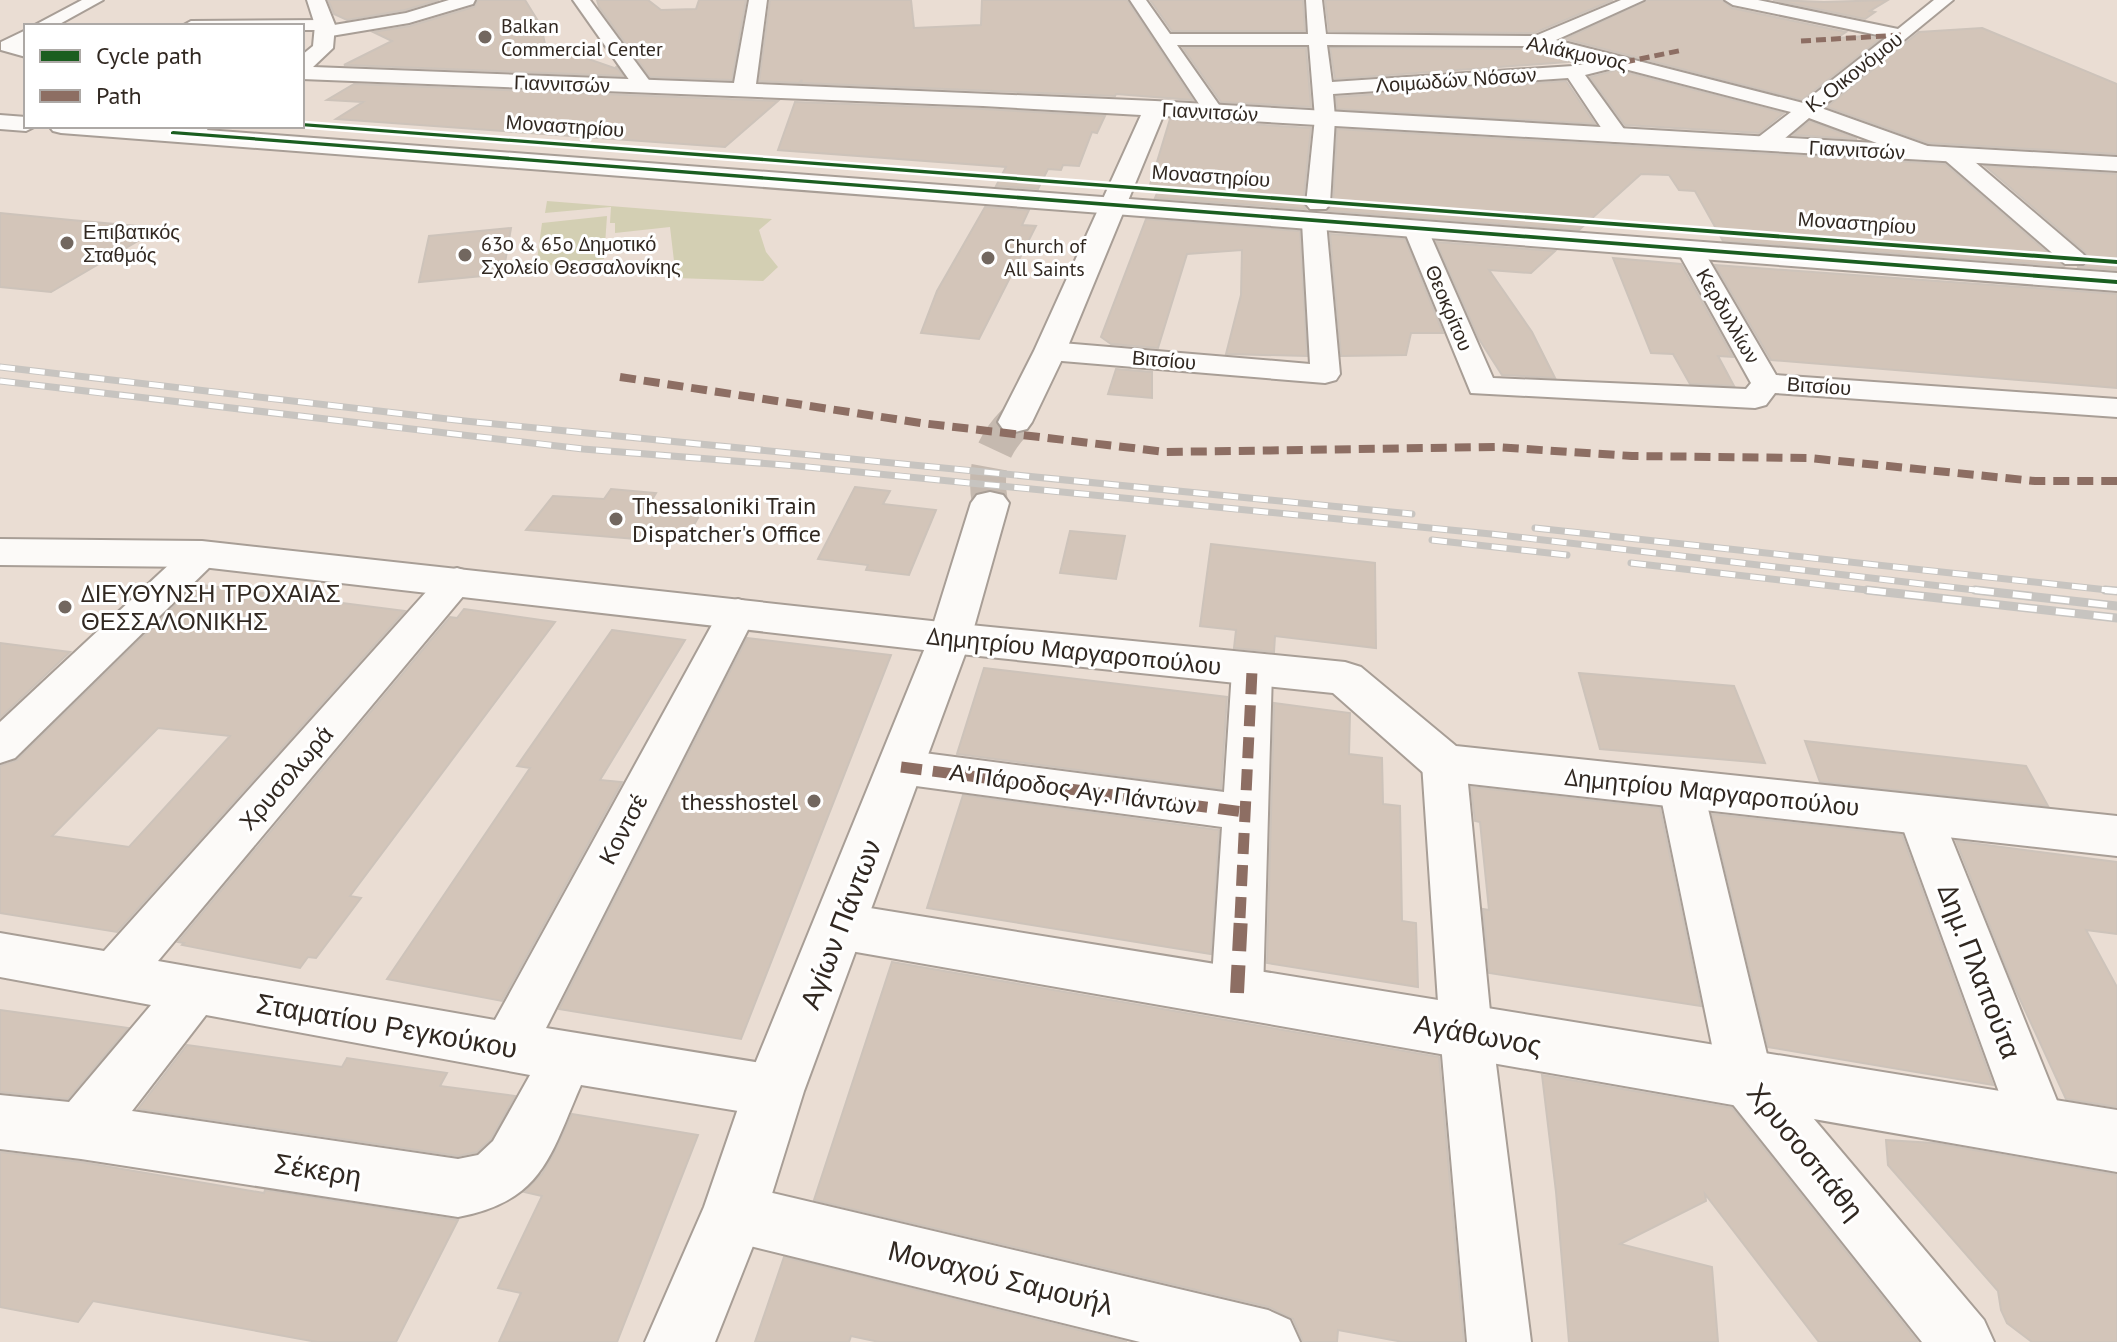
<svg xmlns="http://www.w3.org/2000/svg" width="2117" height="1342" viewBox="0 0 2117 1342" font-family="'PT Sans',sans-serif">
<rect width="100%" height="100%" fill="#eaddd3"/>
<!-- green -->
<g fill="#d3cfb3">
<path d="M547,201l225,18 -13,11 7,22 12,15 -15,14 -87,-3 -6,-51 -55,6v-10h-5l1,-16 -66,6z"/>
<path d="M607,216l-3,43 -68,8 6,-44z"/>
</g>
<!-- building -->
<g fill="#d3c5b9" stroke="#cdc3ba" stroke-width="2" fill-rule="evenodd">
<path d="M328,0h111l-34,10 -58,10 -13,-6z"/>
<path d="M478,0h47l16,26 4,18 72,25 -1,-3 7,10 -279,-11 48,-24 -19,-9 37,-6 64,-19z"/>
<path d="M597,0h51l13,10 35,-1 3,-9h47l-14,80 -82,-3 -51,-70z"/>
<path d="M770,0h141l3,28 67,-3 1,-25h145l66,100 -77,-6 -1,2 -314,-13 1,-3 -3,3 -40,-2z"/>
<path d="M1150,0h153l2,31h-133z"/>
<path d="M1325,0h288l-79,33 -205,-2z"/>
<path d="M1647,0h75l10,8 114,24 -9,6 29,-2 14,3 -78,61 -237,-61z"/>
<path d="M1773,0l51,2 64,-2 -18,11 5,1 -10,7z"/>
<path d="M1982,28l135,56v70l-189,-11 -101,-36 92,-75z"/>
<path d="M1183,48h123l5,59 -90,-5z"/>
<path d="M1330,48l208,1 44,12 -247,18z"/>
<path d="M1617,70l167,43 -25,20 -134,-8 -35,-48z"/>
<path d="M1566,81l29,43 -258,-15 -1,-12z"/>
<path d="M354,84l424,17 -53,46 -389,-28 27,-17 -36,-2z"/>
<path d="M795,102l188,7 122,7 -8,17 -5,-1 -13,34 -16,-1 -2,5 -13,-1 -10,20 -42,-3 10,-19 -228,-17z"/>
<path d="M1170,119l141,9 -8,76 3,5 -151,-11 5,-12 -10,-1z"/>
<path d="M1810,121l47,18 -64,-4z"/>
<path d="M1337,129l608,35 118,102 -340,-25 -28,-50 -16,-1 -10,-15 -28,-1 -62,56 -251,-19 5,-7z"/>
<path d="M1985,166l132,8v96l-40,-3 8,-1 4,-5 -4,-9z"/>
<path d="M985,207l44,3 -7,15 14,1 -57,113 -58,-6 16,-42z"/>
<path d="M0,213l71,7 89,8 -109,64 -51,-5z"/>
<path d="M1146,219l154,12 7,125 -81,-2 15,-59 1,-45 -55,4 -29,94 -47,-4 -10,-7z"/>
<path d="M511,228l-8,46 -84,8 10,-46z"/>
<path d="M1330,234l75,5 38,94h-32l-5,22 -65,1z"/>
<path d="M1436,242l119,9 -24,22 -42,-3 43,62 23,46 -53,-3 -23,-36z"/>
<path d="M1613,258l68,6 52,93 -15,-1 16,30 -44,-2 -17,-30 -22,-1z"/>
<path d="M1715,265l402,29v94l-346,-28z"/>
<path d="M1116,369l36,3v26l-44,-4z"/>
<path d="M855,487l35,4 -7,13 53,6 -27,65 -43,-5 2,-5 -50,-6z"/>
<path d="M611,489l45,4 -6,10 54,4 -20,36 -158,-13 27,-34 51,3z"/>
<path d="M1070,531l55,5 -9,43 -56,-6z"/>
<path d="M1211,544l164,19 1,85 -101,-12 -1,16 -40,-4 2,-18 -36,-4z"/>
<path d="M202,585l203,26 -288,321 -117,-19v-147l17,-6 178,-174zM158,728l72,8 -101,111 -77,-11z"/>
<path d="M464,609l91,13 -205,274 11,2 -45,60 -8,-1 -8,11 -118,-23 2,-2 -6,-1 272,-325 7,1z"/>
<path d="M612,630l73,10 -85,140 22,2 -120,219 -115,-22 143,-211 -13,-2z"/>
<path d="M747,638l144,17 -150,384 -182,-30z"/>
<path d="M0,643l70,9 -70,66z"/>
<path d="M984,668l243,29 -6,92 -264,-35z"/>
<path d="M1579,673l155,13 31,77 -165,-14z"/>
<path d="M1274,703l76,10 -1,41 33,4 1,46 17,2 2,115 14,2 2,64 -151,-24z"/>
<path d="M1805,741l221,25 22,40 -228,-24z"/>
<path d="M1471,787l189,21 41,198 -212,-33 -6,-64 6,1 -9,-88 -5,-1z"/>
<path d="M963,795l256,35 -8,124 -284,-46z"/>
<path d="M1712,814l190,21 91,250 -225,-38z"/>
<path d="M1956,841l161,21v72l-31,-4 31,57v120l-51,-8 -53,-115z"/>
<path d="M892,962l547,95 25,285h-61l-65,-12 -1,12h-34l-10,-23 -24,-12 -455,-107z"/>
<path d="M0,1010l58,8 70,10 -60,71 -68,-7z"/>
<path d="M187,1045l155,22 5,-9 100,15 -7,13 75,10 -24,43 -14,13 -19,4 -320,-47z"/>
<path d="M1542,1075l190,33 186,234h-99l-114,-148 1,7 -86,43 92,23 6,75h-149l-13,-150z"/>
<path d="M572,1114l126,21 -81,207h-118l22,-49 -23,-5 44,-92 -18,-4 18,-18 11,-19z"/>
<path d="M1886,1140l48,3 183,32v167h-85l-25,-19 -6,-13 -3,-19 -110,-126z"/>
<path d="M0,1152l81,10 183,31 1,-3 193,30 -62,122h-79l-224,-41 -15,21 -78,-15z"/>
<path d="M784,1257l343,85h-248l-28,-6 -2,6h-94z"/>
</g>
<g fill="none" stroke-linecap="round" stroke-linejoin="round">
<!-- secondary-tunnel -->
<path stroke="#c5b9af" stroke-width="36" stroke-dasharray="36 18" stroke-linecap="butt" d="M990,503c-6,-34 1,-56 25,-81"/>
<!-- minor casing -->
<g stroke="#a89e96" stroke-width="4">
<g id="minor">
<path d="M82,0h21l-47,26h-23z"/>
<path d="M449,0h26l-2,4 -64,19 -84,14 -6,-1 -2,-6h-15v-4h-120l9,-5 134,-1 9,5 72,-12z"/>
<path d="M573,0h17l64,87 -3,4h-14z"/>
<path d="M1130,0h16l24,34h138l-2,-34h16l4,34 209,2 86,-36h23l-88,40 247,63 84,-66 -154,-32 -8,-5h33l140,29 36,-29h19l-132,108 115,41 3,5 -3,5h-16l-111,-41 -37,31h-16l-3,-5 3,-5 35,-27 -174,-45 -32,8 44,61 -11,6 -8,-1 -42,-63 -235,16 2,24 -5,86 -4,5h-16l-4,-5 9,-86 -6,-73h-132l47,67 -3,4h-14zM1327,45l211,1 58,16 -23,4 -241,16z"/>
<path d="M26,30l-3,14 3,1v12l-25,-7v-8z"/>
<path d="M1954,149l8,2 121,103 4,5 -4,5h-18l-119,-103 -3,-5 3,-5z"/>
<path d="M1314,215l9,2 3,5 14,152 -4,6 -11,3 -275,-23 -10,-3 -4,-6 4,-6 10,-3 260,22 -8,-142 3,-5z"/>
<path d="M1416,223l9,2 3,5 65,148 253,11 5,-6 -74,-133 4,-5h18l4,5 73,125 341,24v18l-342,-24 -9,12 -11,3 -284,-15 -67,-163 3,-5z"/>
<path d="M202,543l13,3 5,8 -5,8 -200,196 -15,5v-41l189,-176z"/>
<path d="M457,568l13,4 5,8 -5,8 -312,373 337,59 224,-408 6,-9 13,-4 13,4 6,9 -211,416 228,37 19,7 8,19 -8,19 -19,7 -193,-32c-31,71 -38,116 -123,132l-377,-58 -81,-10v-54l69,7 82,-97 -151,-28v-44l104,18 340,-379zM206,1015l324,60 -37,66 -15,14 -20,4 -326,-48z"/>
<path d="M1252,657l14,4 6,10 -9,322 -8,16 -18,7 -18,-7 -8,-16 11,-166 -321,-43 -15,-5 -7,-12 7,-12 15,-5 323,42 8,-121 6,-10z"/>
<path d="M1444,747l15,4 7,12 26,269 39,310h-64l-27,-310 -18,-269 7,-12z"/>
<path d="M1681,771l16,5 6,12 67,279 214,253 10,22h-72l-195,-245 -8,-18 -60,-291 6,-12z"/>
<path d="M1920,797l16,5 6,13 126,313 -8,19 -20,8 -20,-8 -8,-19 -114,-313 6,-13z"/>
<path d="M734,1184l534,126 22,10 10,22h-160l-406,-100 -21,-8 -8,-21 8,-21z"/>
</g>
</g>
<!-- tertiary casing -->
<g stroke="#a89e96" stroke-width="4">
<g id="tertiary">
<path d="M0,539l202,2 748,82 395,39 16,5 95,79 661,70v40l-673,-75 -17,-5 -94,-83 -383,-40 -748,-86 -202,-2z"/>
<path d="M839,903l1278,207v62l-1278,-223 -19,-7 -8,-16 8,-16z"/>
</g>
</g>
<!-- secondary casing -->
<g stroke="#a89e96" stroke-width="4">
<g id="secondary">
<path d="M307,0h18l10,25 -2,23 -20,19 421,16 15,-83h18l-11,84 399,17 962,56v14l-954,-55 -97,235 -34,71 -5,7 -12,3 -12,-3 -5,-7 36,-71 107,-236 -158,-9 -681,-27v-24l11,-9 2,-21z"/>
<path d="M172,126h38l-4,5 -33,9 -8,-2 -4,-5z"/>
<path d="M990,492l13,3 6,8 -38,135 -167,453 -38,122 -51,129h-70l59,-135 40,-116 185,-453 42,-135 6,-8z"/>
</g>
</g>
<!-- primary casing -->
<g stroke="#a89e96" stroke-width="4">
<g id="primary">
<path d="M0,115l26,2v9h10l-10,5 -26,-2z"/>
<path d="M49,126h105l1963,147v18l-2056,-158 -8,-2z"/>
</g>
</g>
<!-- minor -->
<use href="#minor" fill="#fcfaf8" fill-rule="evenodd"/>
<!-- tertiary -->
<use href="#tertiary" fill="#fcfaf8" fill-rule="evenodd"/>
<!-- secondary -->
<use href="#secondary" fill="#fcfaf8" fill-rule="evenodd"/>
<!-- primary -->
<use href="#primary" fill="#fcfaf8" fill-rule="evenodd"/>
<!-- rail-far1 casing -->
<g stroke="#c7c4c0" stroke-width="7">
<g id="rail-far1">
<path d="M0,367l465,54 947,93"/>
<path d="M0,381l583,68 214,17 694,68 501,58"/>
<path d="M1535,528l582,63"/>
<path d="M1432,540l135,15"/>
<path d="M1631,563l253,29"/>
</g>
</g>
<!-- rail casing -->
<g stroke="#c7c4c0" stroke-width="9">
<g id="rail">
<path d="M1867,590l250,28"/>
<path d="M1975,590l142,16"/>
<path d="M2105,590l12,1"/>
</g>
</g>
<!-- rail-far1 -->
<use href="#rail-far1" stroke="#fff" stroke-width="5" stroke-dasharray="15" stroke-linecap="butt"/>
<!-- rail -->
<use href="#rail" stroke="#fff" stroke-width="6" stroke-dasharray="19" stroke-linecap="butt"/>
<!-- quiet-far3 -->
<g stroke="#8d6e63" stroke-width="5" stroke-dasharray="10 5" stroke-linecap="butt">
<path d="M1801,41l100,-6"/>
<path d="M1625,62l58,-12"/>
</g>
<!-- quiet-far2 -->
<path stroke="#8d6e63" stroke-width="8" stroke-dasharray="16 8" stroke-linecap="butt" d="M620,377l301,46 245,29 329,-5 137,9 177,2 226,23h82"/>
<!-- quiet-far1 -->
<g stroke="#8d6e63" stroke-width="11" stroke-dasharray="21 11" stroke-linecap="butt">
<path d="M901,767l343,45"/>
<path d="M1240,918l12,-247"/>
</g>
<!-- quiet -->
<path stroke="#8d6e63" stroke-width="14" stroke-dasharray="28 14" stroke-linecap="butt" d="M1237,993l4,-77"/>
<!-- cycleway casing -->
<g stroke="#fff" stroke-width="5">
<g id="cycleway">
<path d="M302,123l1815,137v4l-1817,-138h2z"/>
<path d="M173,131l1944,149v4l-1946,-150v-2z"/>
</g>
</g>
<!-- cycleway -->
<use href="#cycleway" fill="#1b5e20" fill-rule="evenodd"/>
</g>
<!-- markers -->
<g fill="#72675f" stroke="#fff" stroke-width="3">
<circle cx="485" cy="37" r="8"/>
<circle cx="67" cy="243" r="8"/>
<circle cx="465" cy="255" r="8"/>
<circle cx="988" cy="258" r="8"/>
<circle cx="616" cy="519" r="8"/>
<circle cx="65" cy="607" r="8"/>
<circle cx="814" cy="801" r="8"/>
</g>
<g text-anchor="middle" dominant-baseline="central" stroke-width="6" stroke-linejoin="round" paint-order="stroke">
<!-- far-poi labels -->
<g font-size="20" fill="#312821" stroke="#fff" text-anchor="start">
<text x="501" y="26">Balkan<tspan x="501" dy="23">Commercial Center</tspan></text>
<text x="83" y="232">Επιβατικός<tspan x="83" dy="23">Σταθμός</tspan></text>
<text x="481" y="244">63ο &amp; 65o Δημοτικό<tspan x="481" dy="23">Σχολείο Θεσσαλονίκης</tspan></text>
<text x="1004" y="246">Church of<tspan x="1004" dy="23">All Saints</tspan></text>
</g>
<!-- far-street labels -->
<g font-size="20" fill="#312821" stroke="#fff">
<text transform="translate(1577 53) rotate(12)">Αλιάκμονος</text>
<text transform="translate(1854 72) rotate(-38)">Κ. Οικονόμου</text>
<text transform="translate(1456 80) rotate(-4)">Λοιμωδών Νόσων</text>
<text transform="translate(562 84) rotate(2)">Γιαννιτσών</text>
<text transform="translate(1210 112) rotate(3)">Γιαννιτσών</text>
<text transform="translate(565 126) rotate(4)">Μοναστηρίου</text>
<text transform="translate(1857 150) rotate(3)">Γιαννιτσών</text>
<text transform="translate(1211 176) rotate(4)">Μοναστηρίου</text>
<text transform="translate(1857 223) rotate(4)">Μοναστηρίου</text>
<text transform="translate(1449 308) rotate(67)">Θεοκρίτου</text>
<text transform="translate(1728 316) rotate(60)">Κερδυλλίων</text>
<text transform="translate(1164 360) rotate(5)">Βιτσίου</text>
<text transform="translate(1819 386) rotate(4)">Βιτσίου</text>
</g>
<!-- poi labels -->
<g font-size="24" fill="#312821" stroke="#fff" text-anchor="start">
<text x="632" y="505">Thessaloniki Train<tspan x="632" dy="28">Dispatcher's Office</tspan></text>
<text x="81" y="593">ΔΙΕΥΘΥΝΣΗ ΤΡΟΧΑΙΑΣ<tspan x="81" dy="28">ΘΕΣΣΑΛΟΝΙΚΗΣ</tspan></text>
<text x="798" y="801" text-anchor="end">thesshostel</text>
</g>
<!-- street labels -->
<g font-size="24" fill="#312821" stroke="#fff">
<text transform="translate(1074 651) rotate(6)">Δημητρίου Μαργαροπούλου</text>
<text transform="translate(286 778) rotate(-49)">Χρυσολωρά</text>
<text transform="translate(1073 789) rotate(8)">Α' Πάροδος Αγ. Πάντων</text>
<text transform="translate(1712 792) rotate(6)">Δημητρίου Μαργαροπούλου</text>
<text transform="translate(623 829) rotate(-62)">Κοντσέ</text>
</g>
<!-- near-street labels -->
<g font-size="28" fill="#312821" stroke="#fff">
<text transform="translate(840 924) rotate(-69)">Αγίων Πάντων</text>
<text transform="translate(1980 971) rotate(69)">Δημ. Πλαπούτα</text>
<text transform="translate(387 1025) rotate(10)">Σταματίου Ρεγκούκου</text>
<text transform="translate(1478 1034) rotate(10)">Αγάθωνος</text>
<text transform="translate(1806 1151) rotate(51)">Χρυσοσπάθη</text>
<text transform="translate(318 1169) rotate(9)">Σέκερη</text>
<text transform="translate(1001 1277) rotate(14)">Μοναχού Σαμουήλ</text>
</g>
</g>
<!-- legend -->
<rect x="24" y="24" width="280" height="104" fill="#ffffff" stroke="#ada9a6" stroke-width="2"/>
<rect x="40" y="50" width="40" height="12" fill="#1b5e20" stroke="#ada9a6" stroke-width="2"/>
<text x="96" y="64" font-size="24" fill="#312821">Cycle path</text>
<rect x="40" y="90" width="40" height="12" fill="#8d6e63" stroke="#ada9a6" stroke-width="2"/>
<text x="96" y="104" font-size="24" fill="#312821">Path</text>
</svg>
